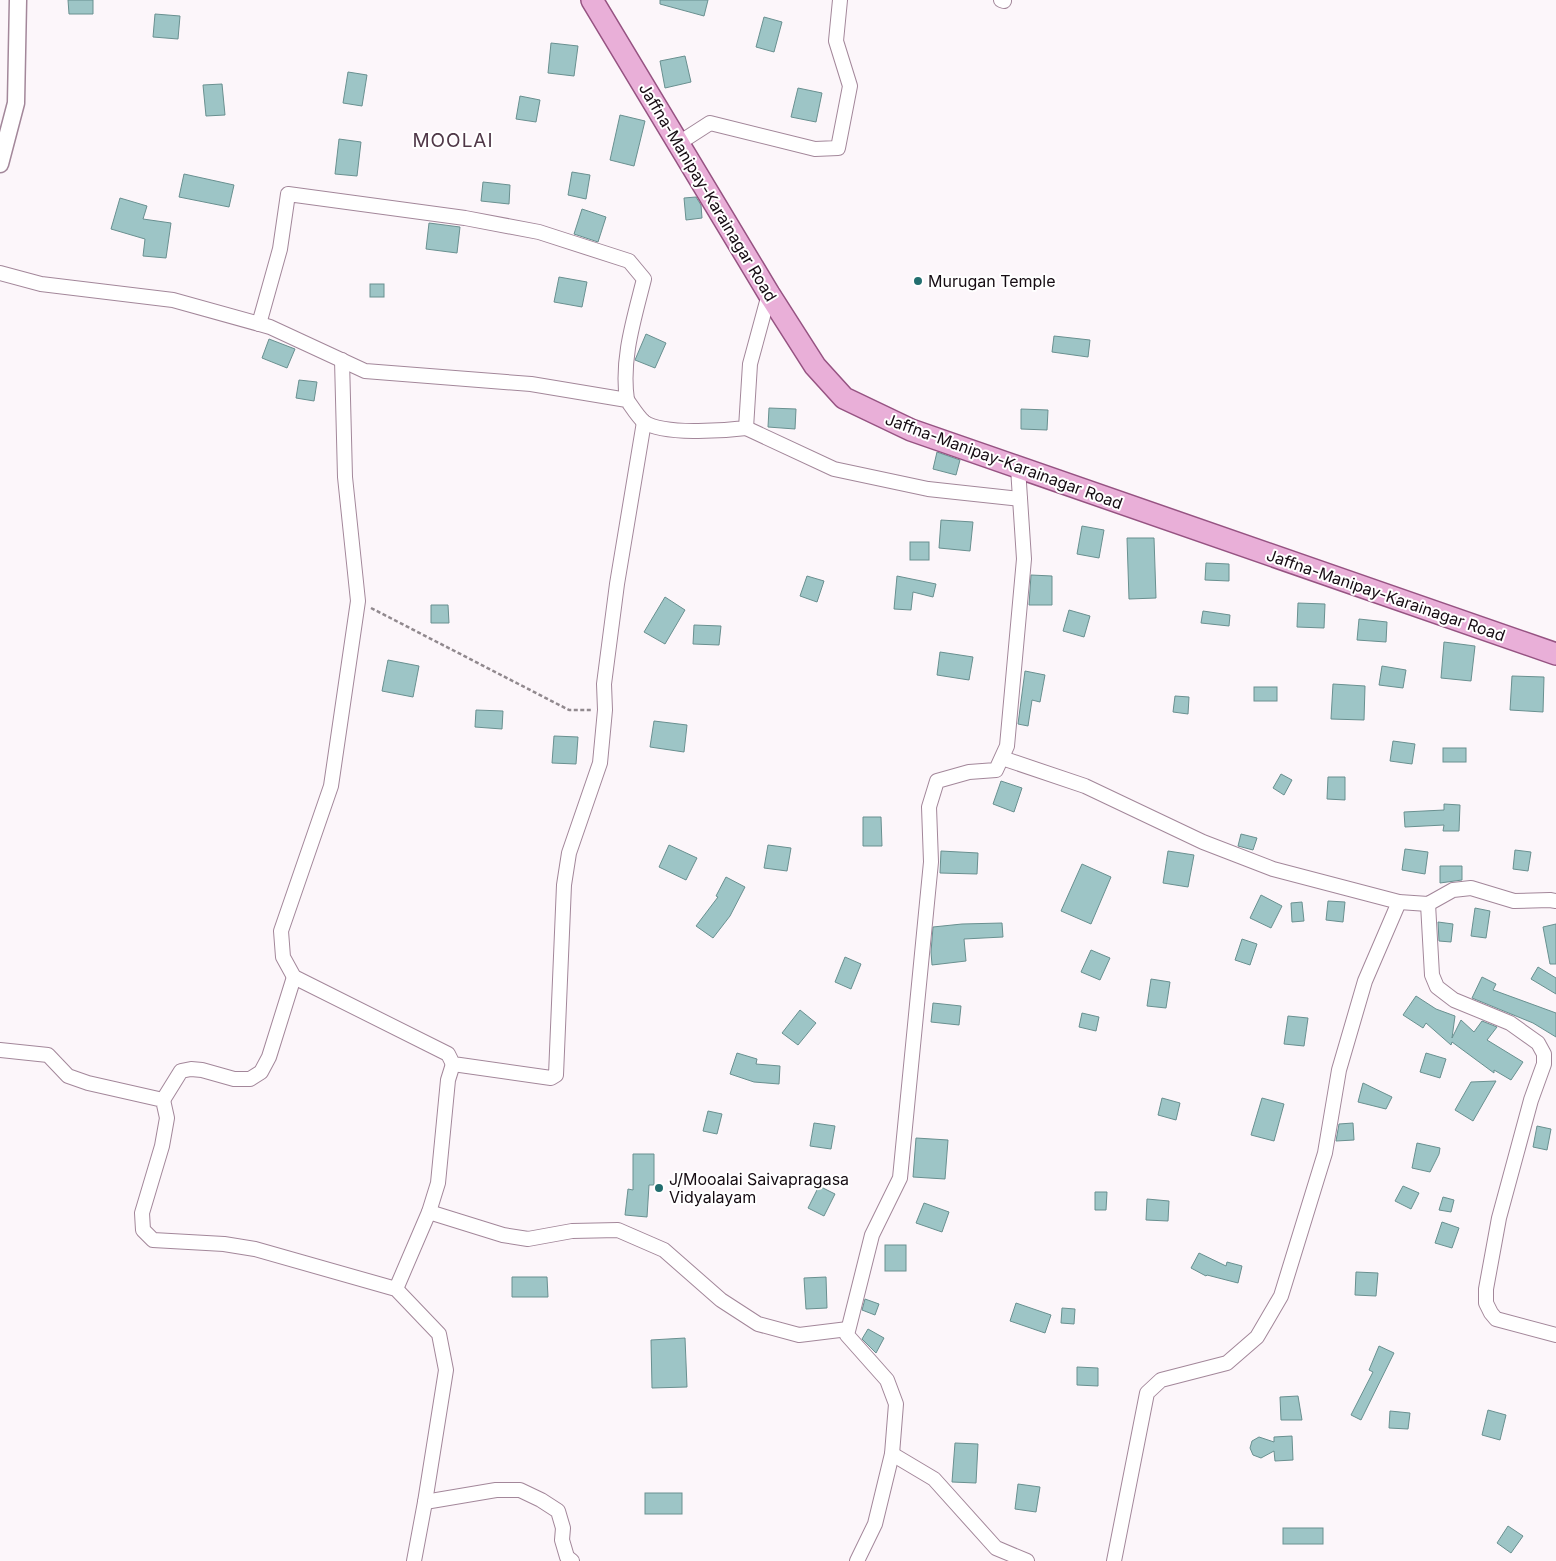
<svg xmlns="http://www.w3.org/2000/svg" width="1556" height="1561" viewBox="0 0 1556 1561" font-family="Inter,sans-serif">
<rect width="100%" height="100%" fill="#fcf6fa"/>
<!-- building -->
<g fill="#9dc5c6" stroke="#699090">
<path d="M68,0h25v14h-24z"/>
<path d="M660,0h48l-4,16 -44,-12z"/>
<path d="M155,14l25,2 -2,23 -25,-2z"/>
<path d="M764,17l18,5 -8,30 -18,-5z"/>
<path d="M551,43l27,3 -4,30 -26,-3z"/>
<path d="M685,56l6,26 -26,6 -5,-27z"/>
<path d="M348,72l19,3 -5,31 -19,-3z"/>
<path d="M222,84l3,31 -19,1 -3,-31z"/>
<path d="M798,88l24,5 -6,29 -25,-5z"/>
<path d="M520,96l20,4 -4,22 -20,-3z"/>
<path d="M620,115l25,6 -11,45 -24,-6z"/>
<path d="M339,139l22,3 -4,34 -22,-2z"/>
<path d="M572,172l18,3 -4,24 -18,-4z"/>
<path d="M184,174l50,11 -5,22 -50,-10z"/>
<path d="M483,182l27,3 -1,19 -28,-3z"/>
<path d="M696,197l5,8 1,13 -16,2 -2,-22z"/>
<path d="M120,198l27,8 -4,13 28,4 -5,35 -23,-2 2,-17 -34,-10z"/>
<path d="M582,209l24,8 -8,25 -24,-8z"/>
<path d="M429,223l31,4 -3,26 -31,-4z"/>
<path d="M559,277l28,5 -5,25 -28,-5z"/>
<rect x="370" y="284" width="14" height="13"/>
<path d="M646,334l20,9 -11,25 -20,-8z"/>
<path d="M1054,336l36,4 -2,17 -36,-5z"/>
<path d="M269,339l26,10 -8,19 -25,-10z"/>
<path d="M299,380l18,2 -3,19 -18,-3z"/>
<path d="M769,408l27,1 -1,20 -27,-2z"/>
<path d="M1021,409l27,1 -1,20 -26,-1z"/>
<path d="M937,452l23,8 -4,15 -23,-6z"/>
<path d="M941,520l32,2 -3,29 -31,-3z"/>
<path d="M1082,526l22,4 -5,28 -22,-4z"/>
<path d="M1127,538h27l2,60 -27,1z"/>
<rect x="910" y="542" width="19" height="18"/>
<path d="M1206,563l23,1v17l-24,-1z"/>
<path d="M1031,575l21,1v29h-23z"/>
<path d="M807,576l17,5 -7,21 -17,-6z"/>
<path d="M897,576l39,8 -3,13 -20,-5 -2,18 -17,-1z"/>
<path d="M665,597l20,13 -20,34 -21,-12z"/>
<path d="M1298,603l27,1 -1,24 -27,-1z"/>
<path d="M431,605h17l1,18h-18z"/>
<path d="M1069,610l21,6 -6,21 -21,-6z"/>
<path d="M1203,611l27,4 -1,11 -28,-3z"/>
<path d="M1359,619l28,3 -1,20 -29,-2z"/>
<path d="M694,625l27,1 -2,19 -26,-1z"/>
<path d="M1444,642l31,4 -4,35 -30,-3z"/>
<path d="M940,652l33,5 -4,23 -32,-5z"/>
<path d="M388,660l31,6 -6,31 -31,-6z"/>
<path d="M1382,666l24,4 -3,18 -24,-3z"/>
<path d="M1025,671l20,4 -5,27 -8,-2 -4,26 -10,-2z"/>
<path d="M1512,676l32,1 -1,35 -33,-2z"/>
<path d="M1333,684l32,2 -1,34 -33,-1z"/>
<rect x="1254" y="687" width="23" height="14"/>
<path d="M1175,696l14,1 -1,17 -15,-2z"/>
<path d="M476,710l27,1 -1,18 -27,-2z"/>
<path d="M654,721l33,4 -3,27 -34,-5z"/>
<path d="M554,736l24,1 -2,27 -24,-1z"/>
<path d="M1393,741l22,3 -3,20 -22,-3z"/>
<rect x="1443" y="748" width="23" height="14"/>
<path d="M1281,774l11,6 -8,15 -11,-7z"/>
<path d="M1328,777h17v23l-18,-1z"/>
<path d="M1001,781l21,7 -8,24 -21,-8z"/>
<path d="M1444,804l16,1 -1,26h-16l1,-6 -39,2 -1,-15 40,-2z"/>
<path d="M863,817h18l1,29h-19z"/>
<path d="M1241,834l16,4 -4,12 -15,-4z"/>
<path d="M669,845l28,13 -11,22 -27,-13z"/>
<path d="M768,845l23,3 -4,23 -23,-3z"/>
<path d="M1405,849l23,3 -3,22 -23,-4z"/>
<path d="M1515,850l16,2 -3,19 -15,-2z"/>
<path d="M941,851l37,2 -1,21 -37,-1z"/>
<path d="M1168,851l26,4 -6,32 -25,-4z"/>
<path d="M1082,864l29,13 -20,47 -30,-13z"/>
<path d="M1440,866h22v14l-22,3z"/>
<path d="M726,877l19,10 -15,29 -17,22 -17,-12 22,-29 -2,-1z"/>
<path d="M1261,895l21,11 -11,22 -21,-10z"/>
<path d="M1328,901l17,1 -2,20 -17,-2z"/>
<path d="M1302,902l2,19 -12,1 -1,-19z"/>
<path d="M1475,908l15,3 -4,27 -15,-2z"/>
<path d="M1438,922l15,2 -2,18 -12,-1z"/>
<path d="M1002,923l1,14 -39,2 2,22 -34,4 -1,-13 2,-25 29,-3z"/>
<path d="M1556,924v40h-6l-7,-37z"/>
<path d="M1242,939l15,5 -7,21 -15,-5z"/>
<path d="M1091,950l19,8 -10,22 -19,-8z"/>
<path d="M845,957l16,7 -10,25 -16,-7z"/>
<path d="M1538,967l18,11v16l-25,-15z"/>
<path d="M1482,977l14,7 -3,6 63,23v24l-23,-14 -61,-25z"/>
<path d="M1151,979l19,3 -4,26 -19,-2z"/>
<path d="M1416,996l20,13 19,7 -3,22 9,-18 13,12 8,-11 15,6 -10,13 36,22 -12,18 -17,-10v3l-42,-31 -1,3 -25,-22 -3,5 -20,-13z"/>
<path d="M933,1003l28,3 -2,19 -28,-3z"/>
<path d="M800,1010l16,13 -18,22 -16,-12z"/>
<path d="M1082,1013l17,4 -3,14 -17,-4z"/>
<path d="M1288,1016l20,2 -4,28 -20,-2z"/>
<path d="M737,1053l20,6 -1,5 24,2 -1,18 -25,-2 -24,-8z"/>
<path d="M1426,1053l20,6 -6,19 -20,-6z"/>
<path d="M1496,1081l-23,40 -18,-11 16,-28z"/>
<path d="M1363,1083l29,14 -6,12 -28,-7z"/>
<path d="M1162,1098l18,5 -4,17 -18,-5z"/>
<path d="M1262,1098l22,6 -10,37 -23,-6z"/>
<path d="M708,1111l14,3 -5,20 -14,-3z"/>
<path d="M814,1123l21,3 -4,23 -21,-3z"/>
<path d="M1353,1123l1,17 -18,1 3,-17z"/>
<path d="M1537,1126l14,3 -4,21 -14,-3z"/>
<path d="M916,1138l32,2 -3,39 -32,-2z"/>
<path d="M1417,1143l23,5 -1,6 -9,18 -18,-4z"/>
<path d="M633,1154h21v31h-5l-2,32 -22,-2 3,-26 5,1z"/>
<path d="M819,1186l16,8 -11,22 -16,-8z"/>
<path d="M1403,1186l16,7 -8,16 -16,-8z"/>
<path d="M1095,1192h12l-1,18h-11z"/>
<path d="M1443,1197l11,3 -3,12 -12,-2z"/>
<path d="M1147,1199l22,2 -1,20 -22,-1z"/>
<path d="M924,1203l25,9 -7,20 -26,-9z"/>
<path d="M1442,1222l17,6 -7,20 -17,-5z"/>
<rect x="885" y="1245" width="21" height="26"/>
<path d="M1199,1253l27,13 1,-4 15,4 -4,17 -31,-8 -1,1 -15,-8z"/>
<path d="M1356,1272l22,1 -2,23 -21,-1z"/>
<path d="M512,1277h35l1,20h-36z"/>
<path d="M826,1277l1,31 -21,1 -2,-31z"/>
<path d="M865,1299l14,5 -4,11 -13,-5z"/>
<path d="M1016,1303l35,12 -6,18 -35,-12z"/>
<path d="M1062,1308l13,1 -1,15 -13,-1z"/>
<path d="M868,1329l16,9 -8,15 -14,-14z"/>
<path d="M685,1338l2,49 -35,1 -1,-48z"/>
<path d="M1379,1346l15,7 -33,67 -10,-5 22,-43 -4,-2z"/>
<path d="M1077,1367l21,1v18l-21,-1z"/>
<path d="M1298,1396l4,24h-21l-1,-23z"/>
<path d="M1488,1410l18,5 -6,25 -18,-5z"/>
<path d="M1390,1411l20,2 -2,16 -19,-1z"/>
<path d="M1292,1436l1,24 -18,1 -1,-10 -13,7 -8,-3 -3,-7 2,-7 7,-4 15,5v-5z"/>
<path d="M955,1443l23,1 -2,39 -24,-1z"/>
<path d="M1018,1484l22,3 -4,25 -21,-3z"/>
<rect x="645" y="1493" width="37" height="21"/>
<path d="M1508,1526l15,10 -12,17 -14,-10z"/>
<rect x="1283" y="1528" width="40" height="16"/>
</g>
<g fill="none" stroke-linecap="round" stroke-linejoin="round">
<!-- minor casing -->
<g stroke="#a3879a" stroke-width="16">
<g id="minor">
<path d="M1001,0l3,1"/>
<path d="M679,143l31,-20 105,26 23,-1 12,-62 -14,-45 4,-41"/>
<path d="M0,273l41,11 132,16 97,27 95,44 166,13 96,16c5,7 11,17 17,22 19,13 79,9 102,6l4,-64 19,-70"/>
<path d="M259,324l21,-75 8,-55 177,24 74,14 90,29 15,18c-10,40 -23,80 -17,121"/>
<path d="M342,360l3,117 13,124 -27,185 -50,145 2,26 11,20 154,77 5,10 98,14 5,-3 8,-190 5,-32 31,-90 5,-53 -1,-26 13,-100 27,-162"/>
<path d="M746,428l88,41 94,20 92,10"/>
<path d="M1002,758l83,28 118,56 70,27 126,33 29,2 25,-14 18,-2 43,13 36,-1 6,1"/>
<path d="M1428,904l4,71 5,12 17,13 56,23 28,20 6,11v10l-13,36 -32,118 -13,71v14l5,10 5,6 60,16"/>
<path d="M0,1050l48,5 20,21 20,7 75,17 4,18 -5,28 -20,67 1,17 10,10 71,4 31,5 141,40 43,45 7,36 -21,132 -11,59"/>
<path d="M163,1100l18,-29 10,-2 11,1 32,9h16l11,-7 8,-15 25,-80"/>
<path d="M429,1212l74,23 25,4 44,-8 46,-1 46,20 57,50 37,24 41,11 49,-6"/>
<path d="M396,1289l33,-77 9,-29 10,-103 5,-16"/>
<path d="M892,1454l42,25 62,69 31,13"/>
<path d="M425,1502l71,-12h24l21,10 17,11 5,17 -1,12 5,17 5,4"/>
<path d="M857,1561l18,-37 17,-70 4,-50 -9,-24 -40,-45 25,-100 28,-57 31,-316 -2,-55 8,-26 32,-9 27,-2 11,-24 17,-187 -6,-91"/>
<path d="M1114,1561l33,-168 14,-13 66,-17 30,-26 24,-41 44,-143 14,-83 26,-89 34,-79"/>
</g>
</g>
<!-- tertiary casing -->
<g stroke="#a3879a" stroke-width="19">
<path id="tertiary" d="M0,164l16,-61 2,-103"/>
</g>
<!-- primary casing -->
<g stroke="#965382" stroke-width="24">
<path id="primary" d="M592,0l177,294 46,72 29,32 67,32 645,224"/>
</g>
<!-- path -->
<path stroke="#91898e" stroke-width="2.5" stroke-dasharray="4 2.5" stroke-linecap="butt" d="M371,608l198,102h22"/>
<!-- minor -->
<use href="#minor" stroke="#fff" stroke-width="14"/>
<!-- tertiary -->
<use href="#tertiary" stroke="#fff" stroke-width="16"/>
<!-- primary -->
<use href="#primary" stroke="#e9afd8" stroke-width="21"/>
</g>
<!-- markers -->
<g fill="#226e6f" stroke="#fff" stroke-width="2">
<circle cx="918" cy="281" r="5"/>
<circle cx="659" cy="1188" r="5"/>
</g>
<g text-anchor="middle" dominant-baseline="central" stroke-width="4" stroke-linejoin="round" paint-order="stroke">
<!-- street labels -->
<g font-size="16" fill="#160c13" stroke="#fff">
<text transform="translate(708 192) rotate(59)">Jaffna-Manipay-Karainagar Road</text>
<text transform="translate(1004 461) rotate(20)">Jaffna-Manipay-Karainagar Road</text>
<text transform="translate(1386 595) rotate(19)">Jaffna-Manipay-Karainagar Road</text>
</g>
<!-- poi labels -->
<g font-size="16" fill="#160c13" stroke="#fff" text-anchor="start">
<text x="928" y="281">Murugan Temple</text>
<text x="669" y="1179">J/Mooalai Saivapragasa<tspan x="669" dy="18">Vidyalayam</tspan></text>
</g>
<!-- quarter labels -->
<g font-size="19" letter-spacing="1" fill="#503848" stroke="#fff">
<text x="453" y="140">MOOLAI</text>
</g>
</g>
</svg>
